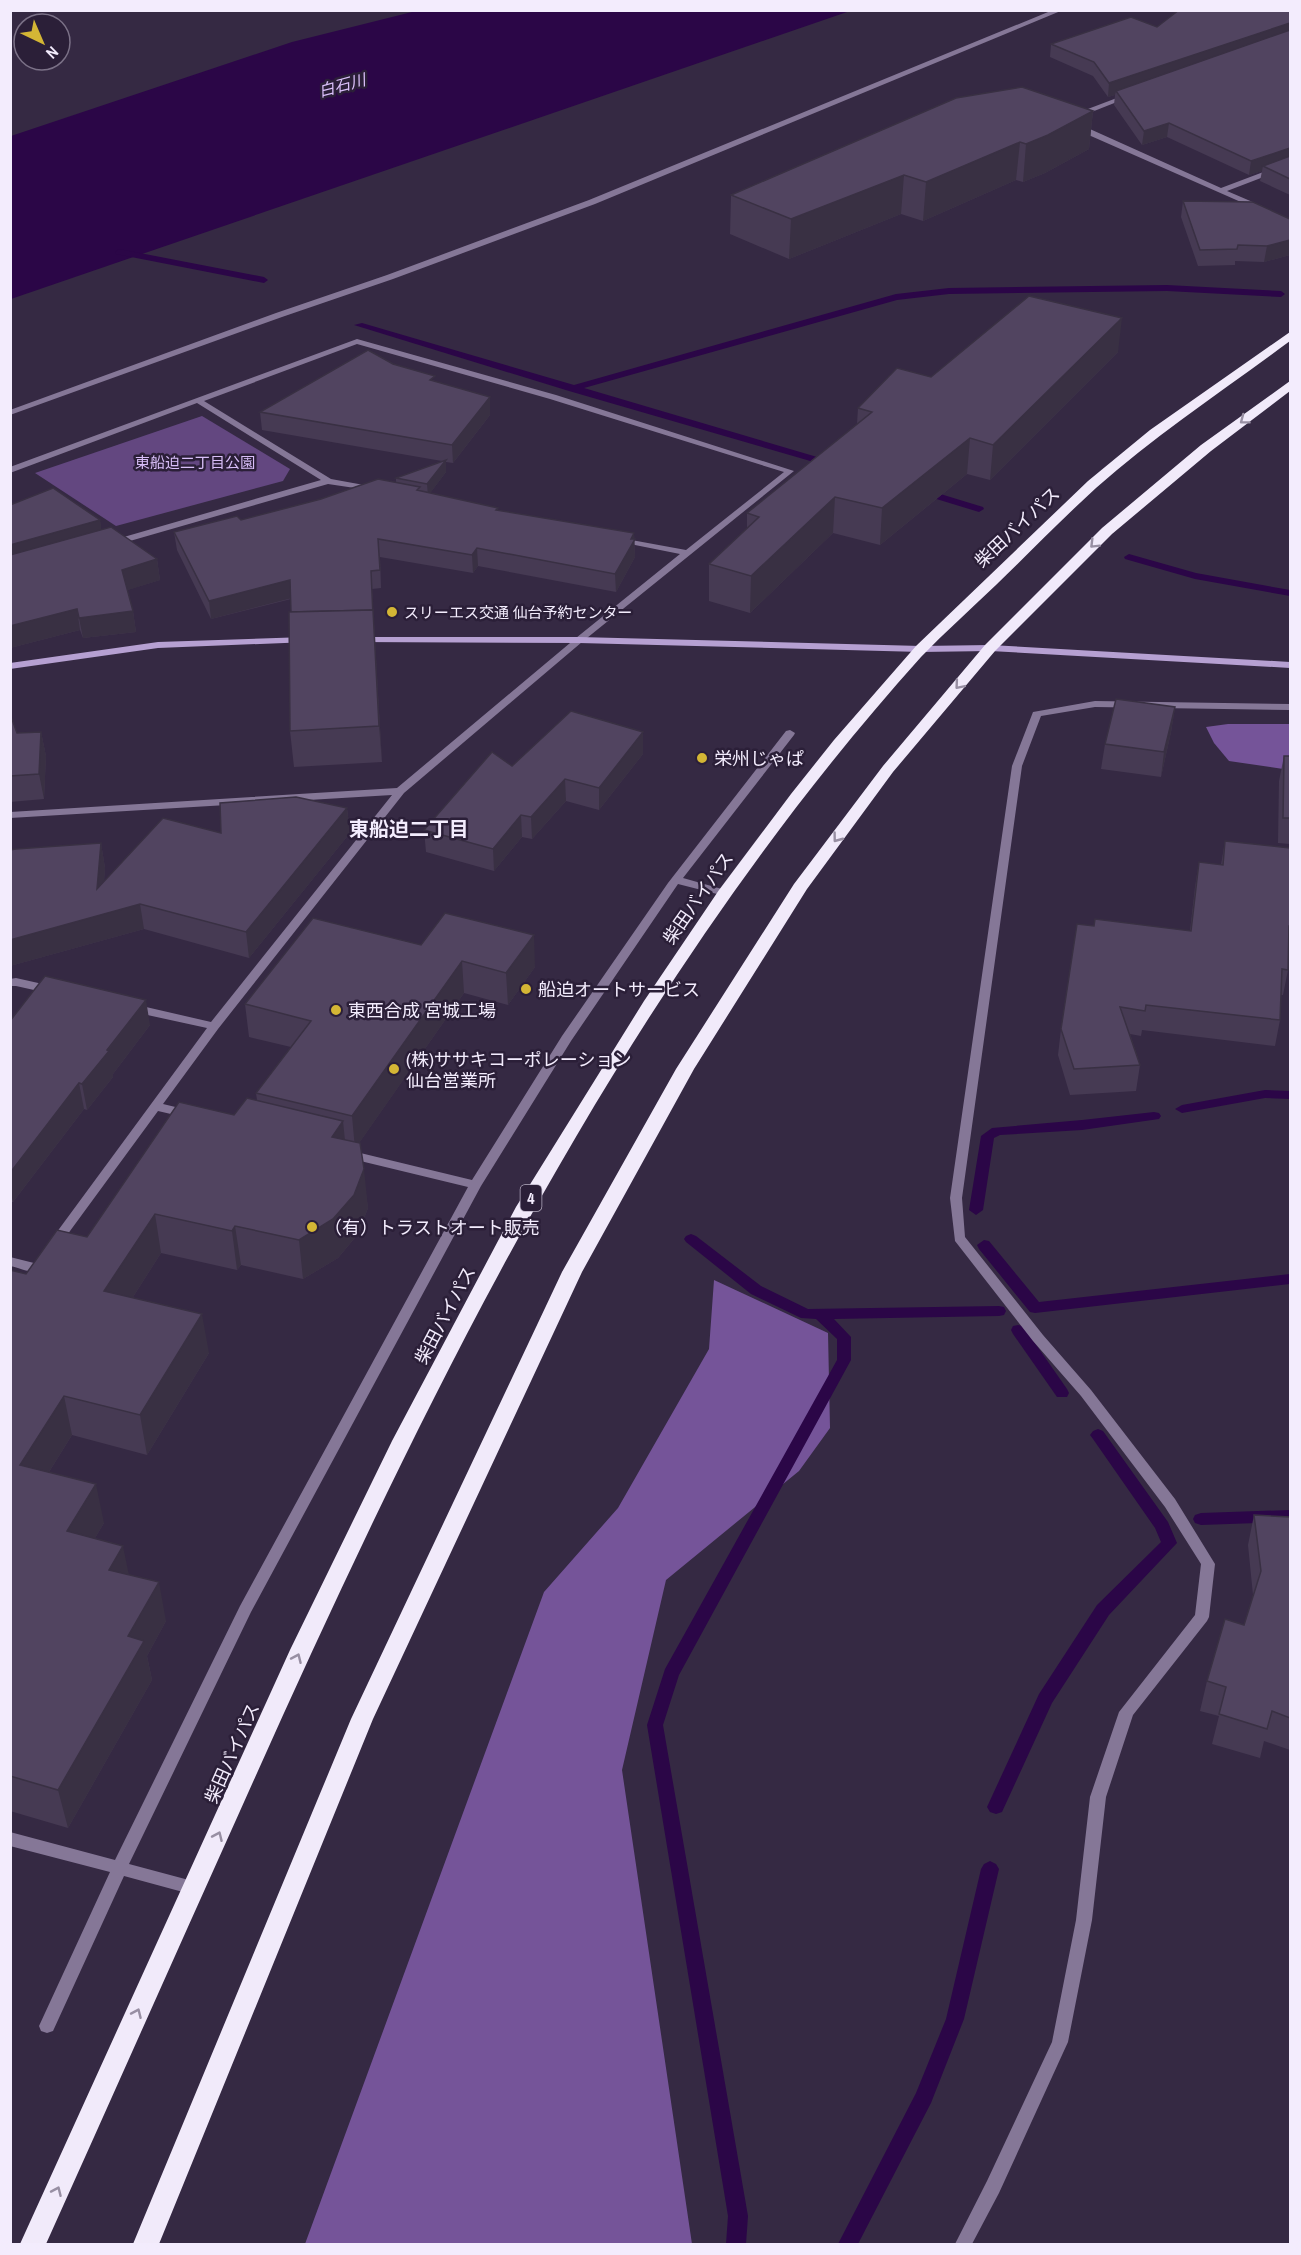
<svg xmlns="http://www.w3.org/2000/svg" width="1301" height="2255" viewBox="0 0 1301 2255" font-family="'Archivo Narrow','Noto Sans JP',sans-serif">
<rect width="100%" height="100%" fill="#352943"/>
<!-- green -->
<path fill="#634780" d="M202,416l88,53 -7,12 -167,45 -81,-53z"/>
<!-- forest -->
<g fill="#755499">
<path d="M1228,724h62v46l-61,-9 -15,-18 -8,-16z"/>
<path d="M714,1280l114,53 2,95 -31,43 -133,109 -44,190 70,474h-387l239,-652 74,-84 91,-159z"/>
</g>
<!-- water -->
<path fill="#2b0647" d="M416,11h434l-839,288v-163l281,-94z"/>
<g fill="none" stroke-linecap="round" stroke-linejoin="round">
<!-- stream -->
<g fill="#2b0647" fill-rule="evenodd">
<path d="M119,249l145,28 4,3 -4,3 -148,-29 -1,-2z"/>
<path d="M1167,285l114,6 4,3 -4,3 -114,-6 -218,3 -52,6 -313,88 250,74 2,2 -5,3 -262,-76 -215,-66 8,-2 212,62 322,-91 53,-6z"/>
<path d="M924,489l59,18 1,2 -5,3 -59,-18 -1,-2z"/>
<path d="M1129,554l67,19 94,17v6l-95,-17 -70,-20 -1,-2z"/>
<path d="M1265,1090l25,1v8l-25,-1 -83,15 -7,-4 7,-4z"/>
<path d="M1154,1112l5,1 2,3 -2,3 -77,11 -82,5 -6,3 -11,72 -7,5 -7,-5 12,-74 11,-8 90,-8z"/>
<path d="M691,1234l5,2 65,50 47,23 191,-3 5,1 2,4 -2,4 -5,1 -165,3 17,18v23l-172,315 -16,50 85,491 -2,28h-20l2,-28 -81,-491 18,-56 172,-309v-21l-21,-20 -15,-1 -50,-24 -65,-52 -2,-3 2,-3z"/>
<path d="M984,1240l5,1 50,61 251,-28v10l-255,29 -5,-1 -51,-63 -2,-4z"/>
<path d="M1018,1325l5,1 44,63 2,4 -2,4h-10l-44,-63 -2,-4 2,-4z"/>
<path d="M1098,1429l5,2 65,91 9,21 -68,72 -57,88 -50,109 -6,2 -6,-2 -3,-5 52,-113 58,-89 64,-63 -6,-14 -62,-89 -3,-4 3,-4z"/>
<path d="M1290,1510v12l-89,3 -6,-2 -2,-4 2,-4 6,-2z"/>
<path d="M990,1861l6,3 3,5 -35,150 -33,84 -73,141h-20l78,-151 30,-74 35,-150 3,-5z"/>
</g>
<!-- street -->
<g fill="#857797" fill-rule="evenodd">
<path d="M1053,10h10l-468,194 -202,75 -111,38 -272,98v-5l266,-97 111,-38 202,-75z"/>
<path d="M1130,93l3,2 -1,1 -53,21 -7,-2z"/>
<path d="M1075,125h6l140,63 66,-25h3v4l-63,24 35,15v4h-3l-184,-81z"/>
<path d="M357,339l199,56 238,76 -212,171 -178,151 -186,236 -55,75 29,7 2,3 -2,3 -4,1 -30,-7 -99,135h-8l-2,-3 2,-3 156,-212 -78,-17 -2,-3 2,-3 4,-1 78,18 181,-227 -382,23v-6l387,-24 179,-150 104,-84 -65,-13v-4l71,13 98,-78 -234,-73 -193,-55 -153,57 127,78 44,8v4l-47,-7 -212,61h-6v-4l211,-61 -124,-77 -187,70v-6z"/>
<path d="M1095,701l195,3v6l-195,-3 -54,9 -19,50 -60,432 3,39 78,98 48,55 84,109 40,65 -6,53 -2,4 -74,94 -27,82 -14,123 -24,122 -69,151 -27,51h-17l32,-63 65,-139 24,-122 14,-123 29,-85 76,-97 6,-51 -36,-57 -84,-111 -48,-55 -78,-100 -5,-43 62,-432 21,-54z"/>
<path d="M790,730l5,3 -1,2 -111,143 46,13 1,2 -5,3 -47,-12 -107,157 -90,145 -230,426 -122,252 71,19 2,5 -2,5 -6,2 -70,-19 -71,155 -6,2 -6,-2 -2,-5 71,-154 -100,-26v-14l105,28 125,-254 228,-419 -120,-29 -6,-4 6,-4 124,30 90,-144 106,-153 118,-152z"/>
<path d="M16,978l40,9 2,3 -6,4 -36,-8h-6v-7z"/>
<path d="M43,1256l4,1 2,3c-12,19 -20,10 -39,6v-9l24,6 5,-6z"/>
</g>
<!-- secondary -->
<g fill="#b6a0d2" fill-rule="evenodd">
<path d="M306,637l3,1v4l-151,6 -148,21v-6l148,-21z"/>
<path d="M359,637h220l342,9 69,-1 300,17v6l-300,-17 -69,1 -342,-9 -223,-1v-4z"/>
</g>
<!-- highway -->
<g fill="#f1eafa" fill-rule="evenodd">
<path d="M1290,332v9c-65,48 -133,93 -194,147 -34,31 -67,65 -100,97 -25,24 -51,47 -75,72 -301,335 -499,746 -681,1154 -65,144 -129,289 -194,433h-26l270,-594 102,-209 124,-234 128,-206 75,-111 72,-96 43,-54 82,-94 172,-165 62,-51z"/>
<path d="M1290,381v10l-79,60 -99,83 -117,117 -102,121 -86,117 -113,180 -112,203 -209,447 -214,525h-26l218,-525 211,-447 114,-203 118,-185 89,-118 102,-121 117,-117 99,-83z"/>
</g>
</g>
<!-- wall -->
<g fill="#463a53">
<path d="M1290,10v185l-30,-14 2,-10 -13,4 -82,-38 -25,8 -28,-40 1,-10 -7,2 -15,-21 -43,-19 1,-13 106,-17z"/>
<path d="M1093,111l-4,38 -44,24 -22,9 -7,-2 -93,41 -22,-7 -112,45 -59,-25 1,-39z"/>
<path d="M1183,201l107,18v36l-26,7 -29,-1v4l-37,1 -17,-49z"/>
<path d="M1118,352l-128,128 -23,-6 -87,71 -47,-12 -83,80 -41,-12v-37l38,-35v-16l110,-89 1,-16 73,-31z"/>
<path d="M393,364l42,17 55,34 -37,48 -7,-1v10l-16,21 68,15v3l136,22 1,24 -19,35 -138,-26 -5,7 -93,-16 1,31 -9,1 10,173 -88,5 -4,-36 1,-132 -80,20 -34,-69 -3,-18 67,-12 155,-38v-4l46,-17 -180,-31 -2,-18z"/>
<path d="M100,520l1,10 56,29 3,21 -33,10 6,21 3,21 -53,6 -3,-8 -70,18z"/>
<path d="M1175,707l-4,25 -10,45 -60,-8 4,-25z"/>
<path d="M10,714l7,19 24,-1 5,24 -2,43 -34,3z"/>
<path d="M643,754l-44,56 -33,-9 -34,38 -10,-2 -28,34 -68,-19 -2,-22 88,-64z"/>
<path d="M1284,756h6v88l-12,-1 1,-62z"/>
<path d="M347,808l3,25 -101,125 -105,-29 -134,37v-116l91,-7 4,25 -1,13 117,-48z"/>
<path d="M1225,841l65,7v104h-1l-1,18 -5,25h-2l-1,25 -5,26 -133,-16 -1,6 -11,-2 10,31 -4,26 -66,4 -12,-40 3,-26 33,-103 96,5 5,-44 4,-25 22,3z"/>
<path d="M421,945l114,22 -27,38 -44,-12 -105,150 9,65 -10,26 -20,24 -35,21 -62,-14 -4,5 -76,-17 -28,44 76,56 -62,102 -75,-20 -23,37 55,51 -9,15 34,37 37,46 -19,35 5,24 -84,148 -58,-17v-541l16,4 61,-37 147,-122 23,-15 -1,-7 35,-46 -42,-10 -4,-33z"/>
<path d="M10,1021l140,4 -37,49v3l-26,33 -3,-1 -71,93h-2l-1,1z"/>
<path d="M1254,1515l36,2v233l-26,-9 -4,17 -48,-14 7,-28 -19,-5 7,-30 37,-56 9,-30 -5,-50z"/>
</g>
<!-- shaded-wall -->
<g fill="#393043">
<path d="M1290,23v12l-174,56 -1,4 -7,2 1,-14z"/>
<path d="M1093,111l-4,38 -44,24 -22,9 3,-38z"/>
<path d="M1169,123l-2,14 -25,8 2,-14z"/>
<path d="M1020,142l-4,38 -93,41 3,-39z"/>
<path d="M1290,148v13l-27,5 -1,5 -13,4 2,-14z"/>
<path d="M904,175l-3,39 -112,45 2,-40z"/>
<path d="M1290,240v15l-26,7 3,-16z"/>
<path d="M1122,318l-4,34 -128,128 3,-35z"/>
<path d="M490,397v18l-37,48 -1,-18z"/>
<path d="M970,438l-3,36 -87,71 2,-37z"/>
<path d="M446,460v12l-18,24 -1,-12z"/>
<path d="M835,497l-2,36 -83,80 1,-37z"/>
<path d="M100,520l3,20 -93,27v-22z"/>
<path d="M634,533l1,24 -19,35 -1,-18 16,-35z"/>
<path d="M477,548l1,18 -5,7 -1,-18z"/>
<path d="M157,559l3,21 -35,11 -3,-21z"/>
<path d="M290,580l2,18 -81,21 -2,-18z"/>
<path d="M77,609l3,21 -70,18v-22z"/>
<path d="M373,610l2,35 7,117 -3,-36z"/>
<path d="M133,611l3,21 -53,6 -4,-20z"/>
<path d="M1175,707l-4,25 -10,45 3,-25z"/>
<path d="M41,732l5,24 -2,43 -5,-25z"/>
<path d="M643,732v22l-44,56v-22z"/>
<path d="M565,779l1,22 -34,38 -1,-22z"/>
<path d="M347,808l3,25 -101,125 -3,-26z"/>
<path d="M521,815l1,22 -28,34 -1,-22z"/>
<path d="M101,843l4,25 -3,46 -5,-25z"/>
<path d="M140,904l4,25 -134,37v-26z"/>
<path d="M534,935l1,32 -27,38 -2,-32z"/>
<path d="M462,961l2,32 -109,156 -3,-33z"/>
<path d="M146,1000l4,25 -37,49v3l-26,33 -5,-26z"/>
<path d="M79,1083l5,26 -71,93 -3,-13v-16z"/>
<path d="M343,1121l4,39 -15,-23z"/>
<path d="M364,1169l4,39 -10,26 -20,24 -35,21 -4,-39z"/>
<path d="M155,1214l6,39 -49,77 -8,-39z"/>
<path d="M235,1226l6,39 -4,5 -5,-39z"/>
<path d="M202,1314l7,39 -62,102 -7,-40z"/>
<path d="M64,1396l8,39 -43,69 -9,-39z"/>
<path d="M96,1484l8,39 -28,47 -9,-39z"/>
<path d="M123,1546l8,39 -22,-15z"/>
<path d="M159,1582l7,39 -19,35 5,24 -84,148 -10,-38 70,-154z"/>
</g>
<!-- building -->
<g fill="#514460" stroke="#393043" stroke-width="1.5">
<path d="M1179,10h111v13l-181,60 -15,-21 -43,-18 80,-27 26,10z"/>
<path d="M1290,30v118l-39,13 -82,-38 -25,8 -28,-40z"/>
<path d="M1022,87l71,24 -45,24 -22,9 -6,-2 -94,40 -22,-7 -113,44 -60,-24 225,-97z"/>
<path d="M1290,156v23l-27,-13z"/>
<path d="M1183,201l70,1 37,17v21l-23,6 -29,-1 -1,4 -37,1z"/>
<path d="M1029,296l93,22 -129,127 -23,-7 -88,70 -47,-11 -84,79 -42,-12 50,-47 -12,-4 125,-101 -14,-4 39,-40 34,9z"/>
<path d="M368,350l25,14 42,12 -5,4 60,17 -38,48 -192,-33z"/>
<path d="M446,460l-19,24 -31,-6z"/>
<path d="M378,479l42,8 -3,3 81,18 -2,2 138,23 -3,6h4l-20,35 -138,-26 -5,7 -94,-16 2,31 -9,1 2,45v-6l-82,2 -1,-32 -81,21 -35,-69 63,-16 4,4 80,-21z"/>
<path d="M53,488l47,32 -90,25v-40z"/>
<path d="M111,527l46,32 -35,11 11,41 -54,7 -2,-9 -67,17v-71z"/>
<path d="M373,610l6,116 -89,5 -1,-119z"/>
<path d="M1116,699l59,8 -11,45 -59,-8z"/>
<path d="M571,711l72,21 -44,56 -34,-9 -34,38 -10,-2 -28,34 -69,-19 68,-78 20,14z"/>
<path d="M10,714l7,19 24,-1 -2,42 -29,2z"/>
<path d="M1284,756h6v62h-7z"/>
<path d="M296,797l51,11 -101,124 -106,-28 -130,36v-90l6,-1 85,-6 -4,46 66,-71 58,15 -1,-30z"/>
<path d="M1225,841l65,7v78h-1l-1,44 -6,-1 -2,51 -134,-15 -1,6 -25,-4 20,58 -66,4 -13,-40 16,-105 17,2 1,-7 96,12 8,-69 24,3z"/>
<path d="M445,913l89,22 -28,38 -44,-12 -110,155 -96,-23 55,-72 -66,-17 68,-86 108,27z"/>
<path d="M45,976l101,24 -39,50 2,1 -27,33 -3,-1 -69,90v-152z"/>
<path d="M247,1098l96,23 -11,16 28,6 4,26 -10,26 -21,24 -34,21 -64,-14 -3,5 -77,-17 -51,77 98,23 -62,101 -76,-19 -44,69 76,19 -29,47 56,15 -14,24 50,12 -31,54 16,5 -86,149 -48,-14v-506l16,4 31,-44 30,7 92,-135 55,13z"/>
<path d="M1254,1515l36,2v201l-18,-7 -5,18 -48,-15 7,-27 -19,-6 18,-62 19,6 17,-54z"/>
</g>
<!-- one-way arrows -->
<defs><path id="oneway-chevron" d="M-2-3.5L2.5 0L-2 3.5" fill="none" stroke-width="1.6" stroke-linecap="round" stroke-linejoin="round" transform="scale(1.5)"/></defs>
<g stroke="#988fa3">
<use href="#oneway-chevron" transform="translate(1244 420) rotate(143)"/>
<use href="#oneway-chevron" transform="translate(1094 544) rotate(135)"/>
<use href="#oneway-chevron" transform="translate(959 685) rotate(130)"/>
<use href="#oneway-chevron" transform="translate(837 838) rotate(127)"/>
<use href="#oneway-chevron" transform="translate(297 1658) rotate(-66)"/>
<use href="#oneway-chevron" transform="translate(218 1836) rotate(-66)"/>
<use href="#oneway-chevron" transform="translate(137 2013) rotate(-66)"/>
<use href="#oneway-chevron" transform="translate(57 2191) rotate(-66)"/>
</g>
<!-- markers -->
<g fill="#d4b635" stroke="#2b1f38" stroke-width="2">
<circle cx="392" cy="612" r="6"/>
<circle cx="702" cy="758" r="6"/>
<circle cx="526" cy="989" r="6"/>
<circle cx="336" cy="1010" r="6"/>
<circle cx="394" cy="1069" r="6"/>
<circle cx="312" cy="1227" r="6"/>
</g>
<g text-anchor="middle" dominant-baseline="central" stroke-width="5" stroke-linejoin="round" paint-order="stroke">
<!-- far-park labels -->
<g font-size="15" fill="#d8bef8" stroke="#2b1f38">
<text x="195" y="462">東船迫二丁目公園</text>
</g>
<!-- far-poi labels -->
<g font-size="15" fill="#f3ecfd" stroke="#2b1f38" text-anchor="start">
<text x="404" y="612">スリーエス交通 仙台予約センター</text>
</g>
<!-- far-water labels -->
<g font-size="16" font-style="italic" fill="#dcc1fc" stroke="#2b1f38">
<text transform="translate(342 85) rotate(-15)">白石川</text>
</g>
<!-- shield labels -->
<rect fill="#2b1f38" stroke="#b7aec2" stroke-width="1.5" x="520.5" y="1185" width="21" height="26" rx="4.5"/>
<g font-size="16" font-weight="bold" fill="#f3ecfd">
<text x="531" y="1198">4</text>
</g>
<!-- street labels -->
<g font-size="18" fill="#f3ecfd" stroke="#2b1f38">
<text transform="translate(1017 527) rotate(-43)">柴田バイパス</text>
<text transform="translate(698 898) rotate(-55)">柴田バイパス</text>
<text transform="translate(445 1315) rotate(-62)">柴田バイパス</text>
<text transform="translate(232 1753) rotate(-66)">柴田バイパス</text>
</g>
<!-- poi labels -->
<g font-size="18" fill="#f3ecfd" stroke="#2b1f38" text-anchor="start">
<text x="714" y="758">栄州じゃぱ</text>
<text x="538" y="989">船迫オートサービス</text>
<text x="348" y="1010">東西合成 宮城工場</text>
<text x="406" y="1059">(株)ササキコーポレーション<tspan x="406" dy="21">仙台営業所</tspan></text>
<text x="324" y="1227">（有）トラストオート販売</text>
</g>
<!-- neighbourhood labels -->
<g font-size="20" font-weight="bold" fill="#f3ecfd" stroke="#2b1f38">
<text x="409" y="828">東船迫二丁目</text>
</g>
</g>
<!-- border -->
<rect width="1301" height="2255" fill="none" stroke="#f3ecfd" stroke-width="24"/>
<!-- north arrow -->
<g transform="translate(42 42) rotate(136)"><circle r="28" fill="#2b1f38" stroke="#7b7187" stroke-width="1.5"/>
<path d="M0-4.5L10 22L0 15L-10 22Z" fill="#d4b635"/>
<text y="-9" font-size="16" font-weight="bold" text-anchor="middle" fill="#f3ecfd">N</text>
</g>
</svg>
